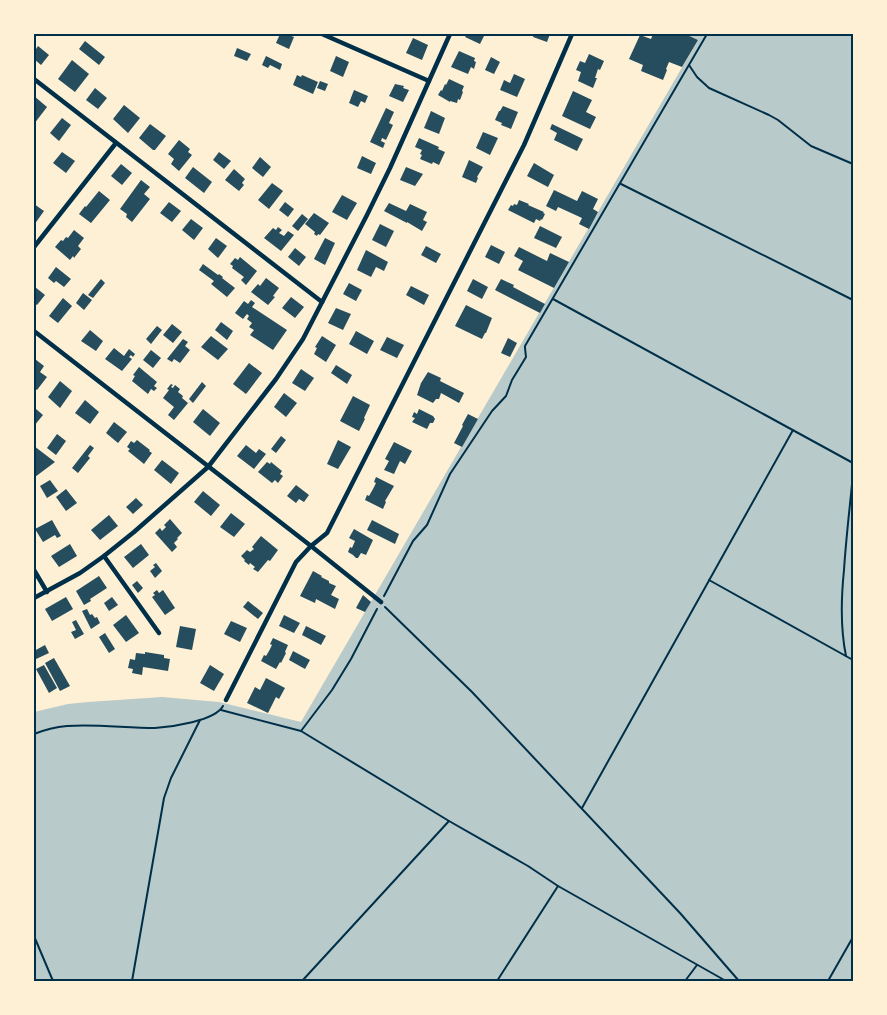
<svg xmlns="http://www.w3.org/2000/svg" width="887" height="1015" viewBox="0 0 887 1015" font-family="Rubik,sans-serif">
<rect width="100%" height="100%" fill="#fdf0d5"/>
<!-- green -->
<path fill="#b9caca" d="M685,34h168v947h-819v-269l34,-8 20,-2 74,-5 57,5 82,20 397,-682z"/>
<!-- building -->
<g fill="#264d5e">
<path d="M280,34h6l8,3 -5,12 -13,-6z"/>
<path d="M467,34h16l-1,2h2l-4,8 -15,-7z"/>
<path d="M534,34h16l-3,8 -14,-5z"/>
<path d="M653,34h32l13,6 -16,27 -13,-5 -3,7 1,1 -4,10 -22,-9 2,-6 -14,-6 11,-24 11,4z"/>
<path d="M413,38l15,7 -6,15 -16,-7z"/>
<path d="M85,41l20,16 -6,8 -20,-16z"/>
<path d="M38,46l11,9 -8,10 -7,-6v-7z"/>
<path d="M237,48l14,6 -4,7 -13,-5z"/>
<path d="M459,51l16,7 -1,3 2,1 -2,7 -3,-2 -3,7 -17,-7z"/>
<path d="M589,54l15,7 -4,9 -2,-1 -3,9h2l-4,10 -15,-7 3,-9 -5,-2 4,-9 5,2z"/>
<path d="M266,56l16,8 -2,6 -10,-5 -2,3 -6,-3z"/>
<path d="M336,56l13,6 -6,15 -13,-6z"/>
<path d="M491,57l9,5 -6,12 -9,-4z"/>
<path d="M72,60l17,14 -14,18 -17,-13z"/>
<path d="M514,74l11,5 -8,18 -17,-7 4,-10 6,3z"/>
<path d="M297,75l4,2 1,-2 16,7 -5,12 -20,-9z"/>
<path d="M449,79l15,7 -2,5 1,1 -3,8 -2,-1 -1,4 -7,-2v1l-12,-7 3,-5 1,1 3,-7 1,1z"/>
<path d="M320,81l8,3 -3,7 -8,-3z"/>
<path d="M395,84l9,2 -1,2 6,2 -6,12 -14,-6z"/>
<path d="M95,88l12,10 -9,11 -12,-9z"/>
<path d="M354,90l14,6 -3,7 -4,-2 -3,6 -9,-4z"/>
<path d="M573,91l19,9 -6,12 10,5 -6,12 -28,-13z"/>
<path d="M34,96l13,11 -13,17z"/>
<path d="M124,105l16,13 -12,15 -15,-14z"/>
<path d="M503,106l15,6 -7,17 -10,-4 1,-2 -7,-3 4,-9h1z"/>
<path d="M386,108l8,4 -5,11 4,2 -7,15 -4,-2 -1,3 4,2 -2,5 -13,-6z"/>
<path d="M431,111l14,7 -6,16 -15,-6z"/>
<path d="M62,118l9,7 -12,16 -9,-8z"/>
<path d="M150,124l16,12 -11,14h-2l-14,-12z"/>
<path d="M552,124l31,15 -6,12 -23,-11 3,-7 -7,-4z"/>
<path d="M483,132l15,6 -8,17 -14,-7z"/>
<path d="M419,138l20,9 -1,2 7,3 -6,13 -6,-3 -1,2 -12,-5 2,-4 -2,-1 2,-4 -7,-3z"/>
<path d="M179,140l11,9 -2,3 4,3 -13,16 -8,-7 3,-5 -6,-5z"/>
<path d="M62,152l13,9 -9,12 -13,-10z"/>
<path d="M219,152l12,9 -7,8 -11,-9z"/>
<path d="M362,156l14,7 -5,11 -14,-6z"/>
<path d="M260,157l11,10 -8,10 -11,-9z"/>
<path d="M469,160l14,7 -6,10 1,1 -2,5 -14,-6z"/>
<path d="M534,163l20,12 -6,12 -21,-11z"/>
<path d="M121,164l11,9 -10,12 -11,-9z"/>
<path d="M193,167l19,15 -8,11 -19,-15z"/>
<path d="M406,167l17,7 -8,12 -15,-6z"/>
<path d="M234,169l11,10 -3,4 2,2 -5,6 -14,-11z"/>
<path d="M141,180l9,7 -6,7 6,5 -18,23 -6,-5 1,-3 -7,-5z"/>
<path d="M272,183l11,8 -14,18 -11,-9z"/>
<path d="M554,190l23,11 5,-10 16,8 -5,10 5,3 -9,17 -10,-5 3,-6 -24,-11 -2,4 -10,-5z"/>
<path d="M99,191l11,9 -19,23 -12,-9 6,-8 1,1z"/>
<path d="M342,195l15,8 -10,17 -15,-8z"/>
<path d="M519,200l10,4 -1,1 16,7 -1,1 2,1 -3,6 -1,-1 -1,2 -4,-2 -2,4 -26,-13 3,-5 2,1 1,-2 3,1z"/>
<path d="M169,202l12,9 -9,11 -12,-9z"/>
<path d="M285,202l9,7 -6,8 -9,-7z"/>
<path d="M389,203l17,8 4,-7 17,8 -4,8 4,2 -5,9 -15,-9v1l-23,-12z"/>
<path d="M34,204l10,7 -10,14z"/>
<path d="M314,213l15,10 -9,12 -2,-1 -1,2 -3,-2 1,-2 -10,-8z"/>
<path d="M302,214l6,5 -10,12 -6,-5z"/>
<path d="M191,219l12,9 -9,12 -12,-10z"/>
<path d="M380,224l14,7 -8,16 -14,-7z"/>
<path d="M540,226l22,11 -6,11 -22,-10z"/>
<path d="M278,227l4,3 -3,3 5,3 4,-5 6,4 -13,16 -17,-13 9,-10 3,2z"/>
<path d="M74,230l10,8 -6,8 3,3 -7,9 -1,-2 -3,4 -15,-13 6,-7 2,1 3,-4 2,1z"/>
<path d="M216,238l11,8 -9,12 -10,-9z"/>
<path d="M325,238l10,5 -10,22 -11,-6z"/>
<path d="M491,245l14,7 -6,12 -14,-7z"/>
<path d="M426,246l15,8 -5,9 -15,-8z"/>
<path d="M519,247l28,14 3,-8 19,9 -15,26 -36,-18 5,-9 -9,-5z"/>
<path d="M295,248l11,9 -7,9 -11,-9z"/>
<path d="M366,250l22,12 -4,9 -8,-4 -5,10 -14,-7z"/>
<path d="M240,257l17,14 -11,14 -5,-5 3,-3 -12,-9 1,-2 -3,-2 5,-6 3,2z"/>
<path d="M203,264l15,11 1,-1 4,3 -1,1 13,10 -8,9 -16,-13 3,-3 -15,-11z"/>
<path d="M56,267l15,12 -7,8 -8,-6 -2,2 -6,-5z"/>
<path d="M266,278l13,10 -6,8 2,1 -7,8 -17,-13 7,-8 2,2z"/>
<path d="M101,279l4,4 -12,15 -5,-3z"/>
<path d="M473,279l15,8 -6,12 -15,-8z"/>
<path d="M501,279l13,6 -1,2 32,17 -5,9 -45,-23z"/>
<path d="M349,283l13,7 -6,11 -13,-7z"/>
<path d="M34,284l2,2 -1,1 10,8 -8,10 -3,-2z"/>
<path d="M411,286l18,9 -5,10 -18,-10z"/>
<path d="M83,293l9,7 -8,10 -8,-7z"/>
<path d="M291,297l13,10 -9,11 -13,-10z"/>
<path d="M63,298l9,8 -14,17 -9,-7z"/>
<path d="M251,300l4,3 -3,4 35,23 -14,20 -23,-15 4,-5 -5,-3 3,-4 -5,-4 2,-3 -2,-2 -4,5 -8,-6 9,-12 4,3z"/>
<path d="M466,305l26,13 -6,15h-1l-3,6 -27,-13z"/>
<path d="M336,308l15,6 -8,16 -15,-7z"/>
<path d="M221,322l12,9 -6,9 -12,-10z"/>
<path d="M172,324l10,8 -9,11 -10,-8z"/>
<path d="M157,326l5,4 -11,14 -5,-5z"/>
<path d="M90,330l13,11 -7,10 -15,-10z"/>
<path d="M356,331l18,10 -7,13 -18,-10z"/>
<path d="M211,336l17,13 -10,11 -17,-13z"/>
<path d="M322,336l14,9 -10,17 -12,-8 3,-6 -2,-1z"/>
<path d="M387,337l17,8 -7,13 -17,-8z"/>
<path d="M508,338l9,5 -7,14 -9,-4z"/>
<path d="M183,339l5,3 -3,4 5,4 -10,13 -6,-4 -2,3 -5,-3z"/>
<path d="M114,348l10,8 5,-7 6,5 -2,3 -2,-2 -2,2 3,2 -10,12 -17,-12z"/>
<path d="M151,350l10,8 -8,10 -10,-8z"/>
<path d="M35,359l9,7 -4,6 7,5 -10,13 -3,-2v-27z"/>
<path d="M249,363l13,10 -16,21 -13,-10z"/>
<path d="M336,365l16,10 -5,9 -16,-11z"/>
<path d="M139,367l18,15 -3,4 3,2 -3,3 -3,-2 -3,5 -16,-13 3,-5 -2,-1z"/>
<path d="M301,369l13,9 -9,13 -13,-8z"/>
<path d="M428,372l13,6 -1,3 24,12 -5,10 -18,-10 -2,6h-3l-3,4 -16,-8 4,-12z"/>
<path d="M60,381l12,10 -12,17 -12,-11z"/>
<path d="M202,382l4,4 -13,17 -4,-4z"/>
<path d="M171,384l2,1 -2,2 2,1 2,-3 5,4 -2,3 5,4 -1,2 6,5 -14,17 -6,-5 6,-8 -11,-9 6,-8 -2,-1z"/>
<path d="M284,393l13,10 -11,14 -12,-10z"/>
<path d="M353,396l17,9 -6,13 1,1 -6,12 -19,-10z"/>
<path d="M85,400l14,12 -9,12 -15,-11z"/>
<path d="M36,409l7,6 -9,11v-14z"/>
<path d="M203,409l17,14 -10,13 -17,-14z"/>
<path d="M419,409l14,7 2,3 -2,4h-3l-3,6 -15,-7 3,-4 -3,-1 2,-5 3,2z"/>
<path d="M468,414l10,5 -16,28 -8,-4 9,-17 -1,-1z"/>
<path d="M114,422l13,10 -9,11 -12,-10z"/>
<path d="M57,434l9,7 -10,14 -9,-7z"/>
<path d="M281,436l5,4 -10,13 -5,-4z"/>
<path d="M137,440l13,10 -1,1 3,2 -8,11 -16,-13 2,-2 -3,-2 4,-6 3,2z"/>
<path d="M338,440l13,7 -13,22 -11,-5z"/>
<path d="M394,442l18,9 -7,13 -5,-3 -6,13 -10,-4 5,-9 -4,-2z"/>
<path d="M90,445l4,3 -6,8 2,2 -12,15 -6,-5z"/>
<path d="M246,445l10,8 3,-4 7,5 -12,15 -17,-13z"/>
<path d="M34,446l21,16 -20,15 -1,-2z"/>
<path d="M162,460l17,13 -8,11 -17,-14z"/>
<path d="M267,462l3,2 1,-2 11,9 -2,3 3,2 -5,7 -3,-3 -3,3 -14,-11z"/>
<path d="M376,477l18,9 -9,15 1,1 -3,7 -18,-9 2,-5 2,1 4,-7 3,-6 -2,-1z"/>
<path d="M50,480l8,11 -11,7 -7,-12z"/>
<path d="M296,485l13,10 -5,7 -5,-3 -3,4 -9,-7z"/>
<path d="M66,489l11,14 -11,8 -10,-14z"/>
<path d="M203,491l17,14 -9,11 -17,-14z"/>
<path d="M136,498l7,7 -10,9 -7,-7z"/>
<path d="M231,513l14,11 -11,13 -14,-10z"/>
<path d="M109,515l9,11 -18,14 -9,-10z"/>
<path d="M170,519l12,14 -5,5 1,1 -4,4 3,4 -5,5 -17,-19 5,-5 2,3 4,-4 -2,-2z"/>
<path d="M52,520l9,16 -4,2 -2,-3 -12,7 -8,-13z"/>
<path d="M372,520l27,14 -4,10 -28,-14z"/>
<path d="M354,529l19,11 -7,15 -5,-2 -3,5h-2l-3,-3 -5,-3 2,-5 2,1 3,-7 -6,-3z"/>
<path d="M261,536l17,14 -8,11 -2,-1 -10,12 -5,-3 2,-2 -5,-4 -1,2 -5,-4 1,-1 -4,-4 6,-6 3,2 4,-3 -2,-2z"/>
<path d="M70,544l7,12 -18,11 -8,-11z"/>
<path d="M141,544l8,11 -16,13 -9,-11z"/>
<path d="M156,563l6,8 -7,7 -5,-7 5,-4 -2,-2z"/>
<path d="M313,571l9,5 -1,1 8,4v2l7,3 -5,9 8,4 -4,10 -19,-10 -1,4 -15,-7z"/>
<path d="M99,576l8,12 -17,11 1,2 -7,4 -8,-14z"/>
<path d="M137,581l6,7 -5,5 -6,-8z"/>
<path d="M157,590l2,3 4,-3 12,18 -10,7 -13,-18 3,-2 -2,-2z"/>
<path d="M363,595l8,7 -6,10 -9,-4z"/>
<path d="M66,597l7,12 -21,12 -7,-12z"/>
<path d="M112,597l6,8 -9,6 -5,-8z"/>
<path d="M248,601l15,12 -5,6 -15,-12z"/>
<path d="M87,609l3,6 2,-1 3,4 2,-1 3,6 -9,6 -9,-18z"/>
<path d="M126,615l13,18 -13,9 -13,-17z"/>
<path d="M284,615l16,8 -6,10 -15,-7z"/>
<path d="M76,620l8,14 -9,5 -4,-7 5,-2 -4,-8z"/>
<path d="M231,621l16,7 -7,14 -16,-8z"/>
<path d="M180,626l16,3 -4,21 -16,-3z"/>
<path d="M306,626l20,10 -5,9 -19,-10z"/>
<path d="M105,633l10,16 -6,4 -10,-16z"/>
<path d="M273,638l15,7 -3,7 1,1 -5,10 -1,-1 -4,7 -15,-8 3,-6 2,1 3,-5 3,-6 -2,-1z"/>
<path d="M45,645l4,8 -15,7v-9z"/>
<path d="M293,651l17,9 -5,9 -16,-9z"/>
<path d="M145,652l19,3v3l6,1 -2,12 -25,-4 -1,8 -10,-2 1,-4 -5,-1 2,-9 5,1 1,-7 9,1z"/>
<path d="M54,658l16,28 -10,5 -15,-28z"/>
<path d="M44,665l13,23 -8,5 -13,-24z"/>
<path d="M210,665l14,9 -10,17 -14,-8z"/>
<path d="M266,678l19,10 -6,11 -3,-2 -8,16 -21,-10 8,-16 5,3z"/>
</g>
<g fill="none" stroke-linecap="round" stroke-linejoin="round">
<!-- path -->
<g stroke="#003049" stroke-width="2">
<path d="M689,65l8,12 12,11 60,27 9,5 33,26 42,18"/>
<path d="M621,184l232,116"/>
<path d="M553,299l300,164"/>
<path d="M709,580l144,80"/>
<path d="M384,596l29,-55 14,-16 23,-51 42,-63 14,-15 6,-16 14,-23 -1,-9v-2l182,-312"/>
<path d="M385,607l87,85 208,221 59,68"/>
<path d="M846,656c-6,-29 -5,-57 -2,-86 2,-32 6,-64 9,-96"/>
<path d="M221,710l80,21 148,90 79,45 30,20 168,95"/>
<path d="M301,731l31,-41 19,-31 26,-50"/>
<path d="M34,734c10,-4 22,-7 33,-8 29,-2 59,2 88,2 16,-1 60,-7 68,-22"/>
<path d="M582,808l211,-378"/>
<path d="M34,936l19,45"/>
<path d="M132,981l32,-183 7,-20 29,-58"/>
<path d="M302,981l147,-160"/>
<path d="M497,981l61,-95"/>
<path d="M685,981l12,-16"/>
<path d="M828,981l25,-44"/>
</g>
<!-- minor -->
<g stroke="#003049" stroke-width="4.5">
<path d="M322,34l107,47"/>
<path d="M34,79l288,223"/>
<path d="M34,247l82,-104"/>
<path d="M34,331l277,215 70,56"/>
<path d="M104,556l55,77"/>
<path d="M34,570l13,22"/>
<path d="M34,598l46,-25 24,-17 30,-24 74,-65 68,-88 27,-40 64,-124 23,-47 60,-134"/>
<path d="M226,700l70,-138 15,-16 16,-13 197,-388 48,-111"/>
</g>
</g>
<!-- border -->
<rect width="887" height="1015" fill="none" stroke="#fdf0d5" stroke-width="70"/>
<rect x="35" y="35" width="817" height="945" fill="none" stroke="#003049" stroke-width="2"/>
</svg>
